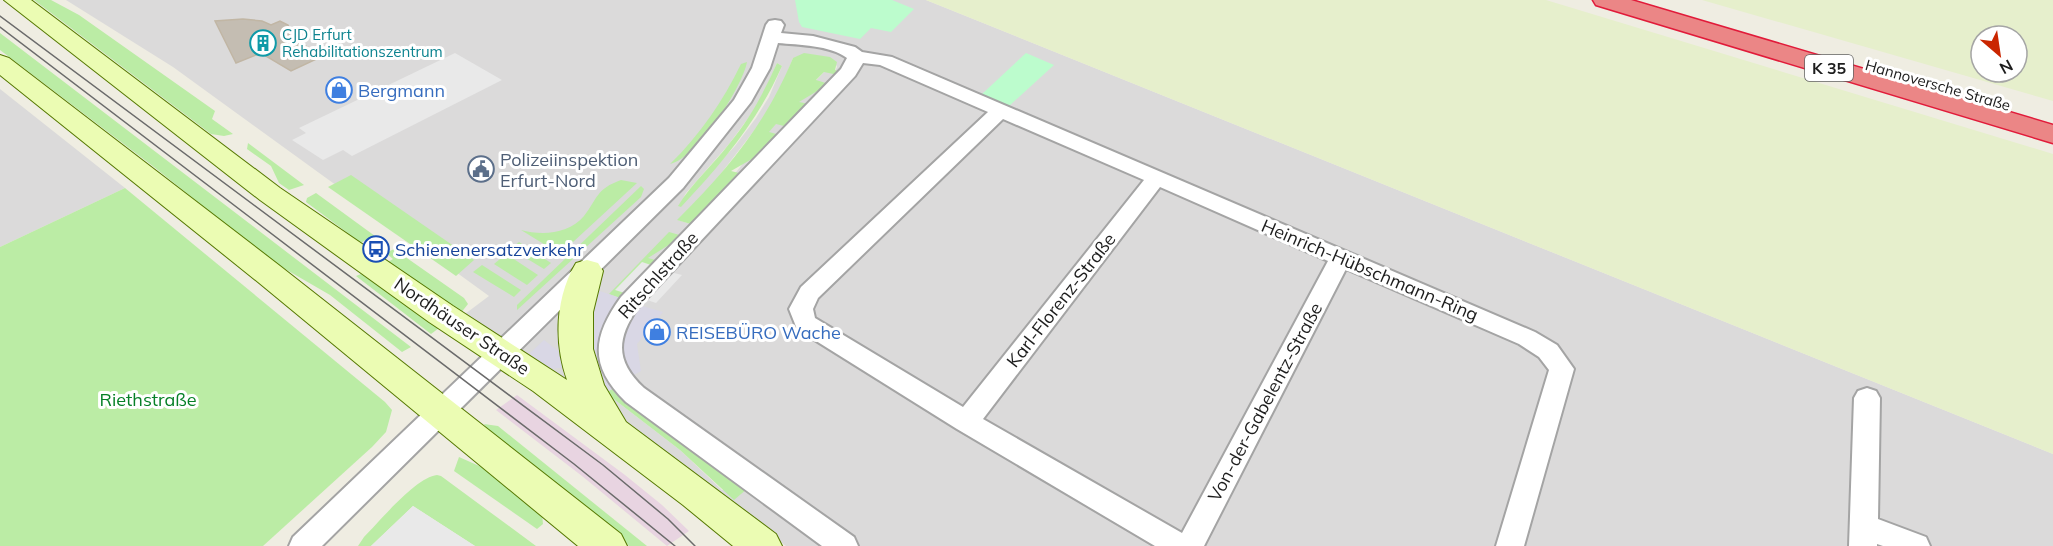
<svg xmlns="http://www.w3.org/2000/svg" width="2053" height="546" viewBox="0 0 2053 546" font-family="Mulish,sans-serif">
<rect width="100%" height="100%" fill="#efede2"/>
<!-- residential -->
<g fill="#dbdada" fill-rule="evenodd">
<path d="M66,0h860l1127,454v92h-1267l-195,-144 -126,-88 24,-18 -316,-229zM793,58l41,2 3,7 -2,4 -11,1 -56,60 -74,93 -16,-5 31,-31 54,-70 15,-24zM777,63l5,3 -13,31 -13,21 -21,28 -56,60 7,-13 43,-49 20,-27 13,-20zM606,393l141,95 -25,2 -42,-40z"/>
<path d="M0,89l125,99 -125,59z"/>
</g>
<!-- industrial -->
<path fill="#e8d4e1" d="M517,395l108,80 37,30 27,26 -22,15 -85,-70 -86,-66z"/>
<!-- farmland -->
<g fill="#e6efcc" fill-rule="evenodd">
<path d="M926,0h620l507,154v300z"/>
<path d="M1702,0h351v101zM1981,36h36v36h-36z"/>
</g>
<!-- grass -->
<g fill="#bbeca5">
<path d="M34,0h17l28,15 136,96 -3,8 21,15 -9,2 -13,-2z"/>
<path d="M0,33l411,314 -9,5 -72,-57 -57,-33 -119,-95 -154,-117z"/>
<path d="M804,53l26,4 7,5 -2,8 5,2 -2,3 -14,-3 -8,8 13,4 -30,18 10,2 -21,23 -12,-3 -7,8 11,3 -16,17 -33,19 12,3 -49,51 -17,-5c51,-51 88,-95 116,-162z"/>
<path d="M747,62c-5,26 -51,97 -77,102 30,-29 53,-63 71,-100z"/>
<path d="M777,63l5,3c-24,55 -60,97 -101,141l-3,-1c14,-23 35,-41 51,-62 21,-25 35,-52 48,-81z"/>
<path d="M248,143l56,42 -15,5 -10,-7 -8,-17 -24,-17z"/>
<path d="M351,175l123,85 -18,16 -128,-89z"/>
<path d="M621,180l16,3 -77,71 -39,-24c21,6 48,4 63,-14 14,-18 12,-27 37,-36z"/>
<path d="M641,186l3,3 -3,8 -124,113v-5z"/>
<path d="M125,188l260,214 7,8 -6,22 -14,15 -109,99h-263v-299z"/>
<path d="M316,193l74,54 -7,4 -16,-12 -6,4 -55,-41 1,-4z"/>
<path d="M669,232l14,4 -35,22 11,3 -36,38 -14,-5z"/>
<path d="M519,242l32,21 -7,6 -33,-20z"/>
<path d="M394,249l70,49 4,6 -8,10 -72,-52 5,-3 -7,-6z"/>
<path d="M506,254l32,21 -11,10 -33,-21z"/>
<path d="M482,265l39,25 -7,7 -41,-25z"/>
<path d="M361,274l78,54 -8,6 -75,-58z"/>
<path d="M612,389l136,99 -14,12 -54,-50 -74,-57z"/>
<path d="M484,424l14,2 149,120h-18l-135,-106z"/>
<path d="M459,457l27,12 56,45 1,10 -6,5 -83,-58z"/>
<path d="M437,475l4,1 95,70h-61l-62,-40 -42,40h-13l6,-9c16,-16 52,-60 73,-62z"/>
</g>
<!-- park -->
<g fill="#bcfccd">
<path d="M795,0h97l22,9 -23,23 -20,-4 -11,11 -58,-12 -3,-5z"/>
<path d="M1026,53l28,12 -46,42 -27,-12z"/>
</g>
<!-- parking -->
<g fill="#e9e9e9">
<path d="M455,53l47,27 -150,76 -9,-6 -20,10 -31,-20 14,-7 -7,-5z"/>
<path d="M642,262l12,4 -26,28 -13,-4z"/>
<path d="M670,272l12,3 -26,28 -12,-4z"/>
<path d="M413,506l62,40h-104z"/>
</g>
<!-- plaza -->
<g fill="#d9d7e5">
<path d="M597,290l26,9 -22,39 -2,25 13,26 -6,4 -21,-43z"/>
<path d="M639,305l24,7 -26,32 4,27 -11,6 -8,-16 -1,-24 6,-15z"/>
<path d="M544,340l22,17 2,10 -18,2 -19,-14 -1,-2z"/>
</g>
<!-- building -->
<path fill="#c4bdb2" stroke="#c1b6a4" stroke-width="1.5" d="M243,19l19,2 9,4 9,-4 8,4 7,15 28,16 -32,15 -30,-18 -25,10 -21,-42z"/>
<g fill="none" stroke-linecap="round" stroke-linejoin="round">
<!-- street casing -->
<g stroke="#a4a4a4" stroke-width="4">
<g id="street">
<path d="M775,20l6,1 3,4 -3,8 32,3 42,11 7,5 30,5 643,275 22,13 17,24 -50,177h-28l53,-176 -10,-13 -20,-13 -173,-75 -142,277h-49l-198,-117 -160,-100 -8,-20 12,-22 187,-175 -108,-47 -17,-2 -8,13 -218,233c-21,31 -21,53 7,79l210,149 4,9h-36l-196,-144c-37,-36 -34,-65 -5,-105l220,-228 6,-11c-17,-13 -48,-13 -69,-15l-8,25 -19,34 -68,86 -361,358h-33l4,-9 376,-359 65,-78 18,-32 14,-43 3,-4zM1003,119l141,61 -181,227 -148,-89 -2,-9 5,-11zM1160,187l168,74 -146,272 -199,-114z"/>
<path d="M1867,388l9,3 4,7 -2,121 48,18 4,9h-47l-6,-2v2h-28l5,-148 4,-7z"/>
</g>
</g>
<!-- secondary casing -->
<g stroke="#557800" stroke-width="2">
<g id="secondary">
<path d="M4,0h27l249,188 173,118 114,74c-13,-37 -12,-83 9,-117l11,-3 11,3 5,8 -10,41v37l11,36 22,37 150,112 6,12h-49l-50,-41 -150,-114 -104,-69 -169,-122z"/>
<path d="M0,55l9,3 271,208 341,268 6,12h-49l-320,-264 -258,-207z"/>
</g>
</g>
<!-- highway casing -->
<g stroke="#e11b3a" stroke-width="3">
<path id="highway" d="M1593,0h38l422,125v18l-457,-138z"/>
</g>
<!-- street -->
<use href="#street" fill="#fff" fill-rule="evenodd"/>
<!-- secondary -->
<use href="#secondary" fill="#ebfcb3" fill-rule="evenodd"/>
<!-- highway -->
<use href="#highway" fill="#eb8686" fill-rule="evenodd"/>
<!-- tram -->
<g stroke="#6b6b6b" stroke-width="1.5">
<path d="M0,16l603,449 65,54 27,27"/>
<path d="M0,27l574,437 101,82"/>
</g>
</g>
<!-- icons -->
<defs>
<g id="building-ring" transform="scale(1.35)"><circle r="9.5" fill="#fff" stroke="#0f9aa8" stroke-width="1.5"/><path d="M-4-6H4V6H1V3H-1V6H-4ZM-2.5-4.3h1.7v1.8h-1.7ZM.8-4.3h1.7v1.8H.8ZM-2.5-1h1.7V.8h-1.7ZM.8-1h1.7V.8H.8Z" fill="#0f9aa8"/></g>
<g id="shop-ring" transform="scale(1.35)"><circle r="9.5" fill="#fff" stroke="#3f7fe0" stroke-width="1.5"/><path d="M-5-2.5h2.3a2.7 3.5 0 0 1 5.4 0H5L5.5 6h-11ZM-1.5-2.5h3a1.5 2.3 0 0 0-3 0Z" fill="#3f7fe0"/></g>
<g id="civic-ring" transform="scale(1.35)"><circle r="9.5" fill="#fff" stroke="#5c6f8a" stroke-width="1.5"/><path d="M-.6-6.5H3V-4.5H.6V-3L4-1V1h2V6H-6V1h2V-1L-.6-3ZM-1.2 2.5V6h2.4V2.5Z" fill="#5c6f8a"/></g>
<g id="bus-ring" transform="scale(1.35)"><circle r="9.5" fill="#fff" stroke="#1a4fb4" stroke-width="1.5"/><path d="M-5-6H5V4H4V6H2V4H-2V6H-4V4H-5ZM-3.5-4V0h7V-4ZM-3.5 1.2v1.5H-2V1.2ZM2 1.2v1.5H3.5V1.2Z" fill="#1a4fb4"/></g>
</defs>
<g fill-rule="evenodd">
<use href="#building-ring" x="263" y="43"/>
<use href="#shop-ring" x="339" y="90"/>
<use href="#civic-ring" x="481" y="169"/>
<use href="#bus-ring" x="376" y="249"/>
<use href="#shop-ring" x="657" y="332"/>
</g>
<g text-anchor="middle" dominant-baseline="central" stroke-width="6" stroke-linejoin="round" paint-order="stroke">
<!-- far-culture labels -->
<g font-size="15" fill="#0d838f" stroke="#fff" text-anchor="start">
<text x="282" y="34">CJD Erfurt<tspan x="282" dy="17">Rehabilitationszentrum</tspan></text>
</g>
<!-- far-street labels -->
<g font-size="15" fill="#1d1d1d" stroke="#fff">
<text transform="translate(1938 85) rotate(16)">Hannoversche Straße</text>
</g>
<!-- shield labels -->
<rect fill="#fff" stroke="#616161" stroke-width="1.5" x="1805" y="55" width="48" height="26" rx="4.5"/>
<g font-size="16" font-weight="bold" fill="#1d1d1d">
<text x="1829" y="68">K 35</text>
</g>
<!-- shop labels -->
<g font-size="18" fill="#366cbe" stroke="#fff" text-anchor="start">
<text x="358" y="90">Bergmann</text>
<text x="676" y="332">REISEBÜRO Wache</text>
</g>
<!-- service labels -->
<g font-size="18" fill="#4e5e75" stroke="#fff" text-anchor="start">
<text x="500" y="159">Polizeiinspektion<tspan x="500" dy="21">Erfurt-Nord</tspan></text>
</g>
<!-- transit labels -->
<g font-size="18" fill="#164399" stroke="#fff" text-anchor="start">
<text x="395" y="249">Schienenersatzverkehr</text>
</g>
<!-- street labels -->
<g font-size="18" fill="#1d1d1d" stroke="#fff">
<text transform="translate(1370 270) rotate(23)">Heinrich-Hübschmann-Ring</text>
<text transform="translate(658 275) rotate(-48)">Ritschlstraße</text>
<text transform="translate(1061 300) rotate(-52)">Karl-Florenz-Straße</text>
<text transform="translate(462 326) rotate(34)">Nordhäuser Straße</text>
<text transform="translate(1265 402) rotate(-62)">Von-der-Gabelentz-Straße</text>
</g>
<!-- park labels -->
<g font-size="18" fill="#068027" stroke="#fff">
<text x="148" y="399">Riethstraße</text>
</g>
</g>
<!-- north arrow -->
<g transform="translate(1999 54) rotate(151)"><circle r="28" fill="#ffffff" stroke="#a5a5a5" stroke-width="1.5"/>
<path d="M0-4.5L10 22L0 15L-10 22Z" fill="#ca2600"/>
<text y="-9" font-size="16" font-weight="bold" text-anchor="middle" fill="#1d1d1d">N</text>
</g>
</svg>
